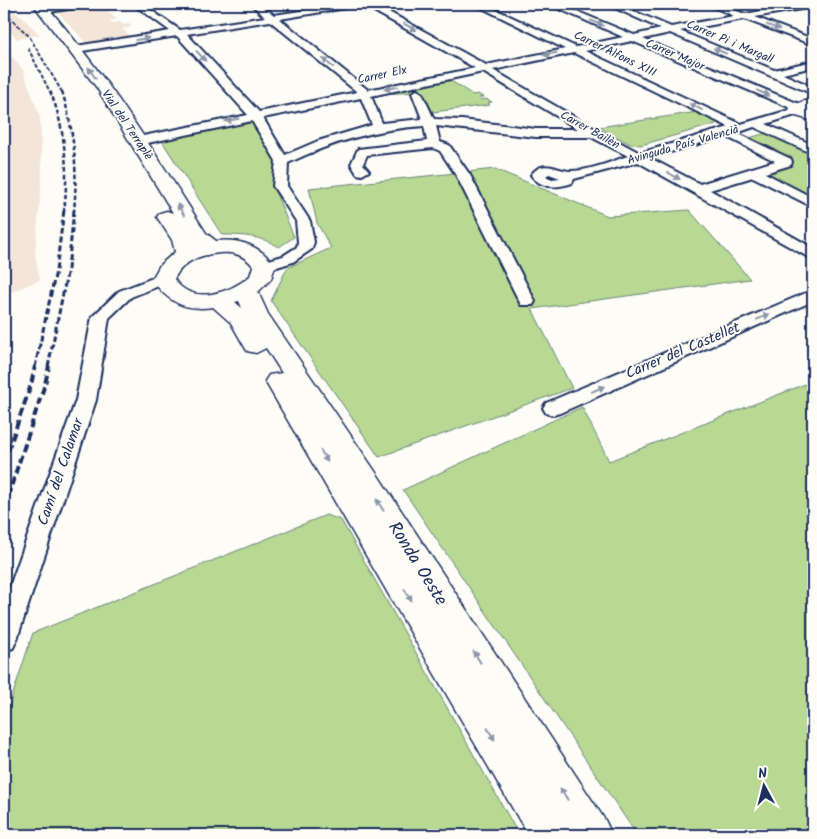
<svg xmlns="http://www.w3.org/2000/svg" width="817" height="839" viewBox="0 0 817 839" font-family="Kalam,sans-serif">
<rect width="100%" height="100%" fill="#fdfcf7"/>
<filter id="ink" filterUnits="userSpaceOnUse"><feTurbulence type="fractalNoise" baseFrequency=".02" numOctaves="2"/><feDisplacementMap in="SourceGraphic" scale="10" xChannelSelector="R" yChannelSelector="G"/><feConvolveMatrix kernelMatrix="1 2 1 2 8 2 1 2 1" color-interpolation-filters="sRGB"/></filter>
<g filter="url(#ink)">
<!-- built -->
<g fill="#f3e5d8">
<path d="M4,4l19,14 17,17 -23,4 -13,-14z"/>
<path d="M100,4l17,15 -8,2 3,2 8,-1 4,3 5,-1 3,3 -10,2 11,9 -39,6 -8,-1 -30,-33z"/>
<path d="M4,47l19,23 17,47 2,59 -7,78 5,26 -36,15z"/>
</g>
<!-- green -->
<g fill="#b7d993" stroke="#698478">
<path d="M448,79l25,16 5,-1 5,3 -4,1 2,2 5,-1 6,3 -4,1 2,2 -57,7 -11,-20 -44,2z"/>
<path d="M697,112l20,9 -1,3 -75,21 -11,-1 -31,-17z"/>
<path d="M251,121l24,40 -2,25 21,51 -15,10c-18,-11 -36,-12 -57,-12l-60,-94z"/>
<path d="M770,132l43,20v48l-53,-27 29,-10 -47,-23z"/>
<path d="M495,169l113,47 81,-6 61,69 -218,30 40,79 -193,69 -108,-156 16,-33 44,-20 -14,-25 -8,-35z"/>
<path d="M813,381v454h-176l-234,-345 179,-83 27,54z"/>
<path d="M326,515l15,5 178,315h-515v-114l29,-88z"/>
</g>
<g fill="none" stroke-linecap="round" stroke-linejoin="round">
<!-- street casing -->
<g stroke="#1b2f5e" stroke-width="4">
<g id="street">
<path d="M66,4h18l-4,3 -36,6 -4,-3 4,-3z"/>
<path d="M133,4h9l38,26 85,-13 -14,-13h9l14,11 73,-11h27l112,61 79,-16 -91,-45h10l92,43 47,-10 -75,-33h11l75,31 27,-6 -55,-25h11l54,23 63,-11 -27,-12h11l27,10 55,-10h13v3l-58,10 58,22v6l-69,-26 -64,12 94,39 39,-9v6l-30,7 30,13v7l-143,-61 -27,6 159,66 2,6 -2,2 -36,11 47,21v9l-59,-27 -17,6 54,26 1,3 -1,3 -26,8 48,25v9l-60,-30 -43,13 103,58v11l-5,-2 -170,-95 -64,17 -2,4c-15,5 -31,6 -41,-8 13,-17 26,-4 40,-4 18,0 39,-9 57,-15l-37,-19h-55l-100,-11 4,16 9,3 21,30 65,126 -2,4h-12l-65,-130 -16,-24 -7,-3 -66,7 -4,9 6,7 -7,4 -5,-1 -6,-10 7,-15 69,-8 -3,-15c-48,3 -92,16 -136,37l-1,23 23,35 4,21 -2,7 -19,13 -29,9 -6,-2 -2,-3 2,-3 25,-7 14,-9 1,-5 -2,-21 -23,-35 3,-25 -24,-40 -114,24 -6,-4 6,-4 110,-22 -71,-79 -101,16 -5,-3 5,-3 94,-15zM364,5l1,1 110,62 -107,22 -88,-71zM270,21l87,71 -98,20 -72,-78zM632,41l161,68 -52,15 -156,-73zM574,53l155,74 -89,26 -43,-23 -104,-60zM483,72l95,57h-42l-74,-9 -28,-1 -12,-26 -5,-3 -5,3 10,26 -40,4 -11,-27zM361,98l11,27 -54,16 -33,14 -22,-37zM725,136l50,25 -75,23 -50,-26zM549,174l11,4 -9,1 -5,-3z"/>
<path d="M163,274l6,2 2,3 -2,3 -38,15 -22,21 -13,82 -79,239 -4,9 -9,3v-48l72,-203 16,-83 27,-26z"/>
<path d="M813,290v11l-253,112 -7,2 -7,-2 -3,-5 3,-5z"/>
</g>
</g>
<!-- secondary casing -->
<g stroke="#1b2f5e" stroke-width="3">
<g id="secondary">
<path d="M33,4h12c61,71 111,150 161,229l10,8c24,-3 45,5 59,25l-4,13 -13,13 10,22 109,160 228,346 7,15h-84l-263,-454 4,-6 13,-2 -16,-25 -10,5 -9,-2 -16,-28 -18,-16c-28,4 -46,-5 -61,-28l8,-14 15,-13 -3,-12 -15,-23 3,-4 7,-2 6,2 -76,-125zM220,253c14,-1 24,2 33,13l-3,10c-20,17 -58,30 -76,3 10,-19 26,-24 46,-26zM239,301l3,7 -7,-6z"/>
<path d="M804,101h9v10h-2h2v10l-17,-5 -7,-7 3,-3z"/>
</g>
</g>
<!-- street -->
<use href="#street" fill="#fdfcf7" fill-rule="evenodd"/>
<!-- secondary -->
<use href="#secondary" fill="#fdfcf7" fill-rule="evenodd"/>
<!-- rail-far3 -->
<g stroke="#1b2f5e" stroke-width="2" stroke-dasharray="4 2" stroke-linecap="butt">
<path d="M4,12l25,24 33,56"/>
<path d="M28,48l22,44"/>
</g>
<!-- rail-far2 -->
<g stroke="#1b2f5e" stroke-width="2.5" stroke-dasharray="4.5 2.5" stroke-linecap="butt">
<path d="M50,91c15,35 19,82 14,120"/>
<path d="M62,91c12,40 16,78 12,120"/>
</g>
<!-- rail-far1 -->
<g stroke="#1b2f5e" stroke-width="3" stroke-dasharray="6 3" stroke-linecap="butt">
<path d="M35,367l21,-96 8,-61"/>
<path d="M48,367l20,-98 6,-59"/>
</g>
<!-- rail -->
<g stroke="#1b2f5e" stroke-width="4" stroke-dasharray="8 4" stroke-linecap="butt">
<path d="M4,462l27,-77 4,-19"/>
<path d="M4,508l41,-124 4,-18"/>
</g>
</g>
<!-- one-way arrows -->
<defs><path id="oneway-solid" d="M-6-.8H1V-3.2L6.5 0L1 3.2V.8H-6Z" transform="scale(1.25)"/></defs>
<g fill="#8c96aa">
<use href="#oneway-solid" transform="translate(597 23) rotate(23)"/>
<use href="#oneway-solid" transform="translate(410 27) rotate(29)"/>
<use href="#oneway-solid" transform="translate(773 27) rotate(20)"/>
<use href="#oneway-solid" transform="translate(142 39) rotate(-9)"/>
<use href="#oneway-solid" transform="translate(720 51) rotate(-157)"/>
<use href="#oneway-solid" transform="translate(550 54) rotate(169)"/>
<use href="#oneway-solid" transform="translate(201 56) rotate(48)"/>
<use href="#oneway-solid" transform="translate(328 63) rotate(-141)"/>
<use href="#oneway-solid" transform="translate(92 73) rotate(-124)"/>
<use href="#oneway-solid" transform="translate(391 88) rotate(168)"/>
<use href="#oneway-solid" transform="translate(763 93) rotate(23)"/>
<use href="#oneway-solid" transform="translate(696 107) rotate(-154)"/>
<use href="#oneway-solid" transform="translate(232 120) rotate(168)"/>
<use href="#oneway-solid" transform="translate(674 176) rotate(30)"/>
<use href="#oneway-solid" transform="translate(181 210) rotate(-122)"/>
<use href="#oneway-solid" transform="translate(763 317) rotate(-23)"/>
<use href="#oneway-solid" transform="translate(598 389) rotate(-24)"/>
<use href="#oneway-solid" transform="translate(324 456) rotate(59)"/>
<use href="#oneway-solid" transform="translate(380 505) rotate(-122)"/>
<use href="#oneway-solid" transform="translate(408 595) rotate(59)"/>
<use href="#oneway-solid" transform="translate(477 657) rotate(-122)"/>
<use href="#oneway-solid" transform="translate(491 734) rotate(59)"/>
<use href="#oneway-solid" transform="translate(564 794) rotate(-122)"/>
</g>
</g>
<g text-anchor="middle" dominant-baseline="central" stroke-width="4" stroke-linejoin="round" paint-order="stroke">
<!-- far-street labels -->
<g font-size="12" fill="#1b2f5e" stroke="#fdfcf7">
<text transform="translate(730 42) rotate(23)">Carrer Pi i Margall</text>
<text transform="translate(615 54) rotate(26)">Carrer Alfons XIII</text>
<text transform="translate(675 55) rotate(23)">Carrer Major</text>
<text transform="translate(382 75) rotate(-12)">Carrer Elx</text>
<text transform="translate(127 125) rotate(56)">Vial del Terraplè</text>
<text transform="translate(590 130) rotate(29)">Carrer Bailèn</text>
<text transform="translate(683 145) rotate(-16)">Avinguda País Valencià</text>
</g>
<!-- street labels -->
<g font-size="15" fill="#1b2f5e" stroke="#fdfcf7">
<text transform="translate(683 351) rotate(-23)">Carrer del Castellet</text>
<text transform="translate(61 472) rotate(-71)">Camí del Calamar</text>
</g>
<!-- near-street labels -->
<g font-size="18" fill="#1b2f5e" stroke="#fdfcf7">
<text transform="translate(417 564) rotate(58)">Ronda Oeste</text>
</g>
</g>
<!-- margin -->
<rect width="817" height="839" fill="none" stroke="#fdfcf7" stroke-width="20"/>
<rect x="10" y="10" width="797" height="819" fill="none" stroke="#1b2f5e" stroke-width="2" filter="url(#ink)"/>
<!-- north arrow -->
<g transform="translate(764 786) rotate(353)" stroke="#fdfcf7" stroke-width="4" paint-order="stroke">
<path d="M0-4L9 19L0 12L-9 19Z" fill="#1b2f5e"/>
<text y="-8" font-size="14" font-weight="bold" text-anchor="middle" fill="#1b2f5e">N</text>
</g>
</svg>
